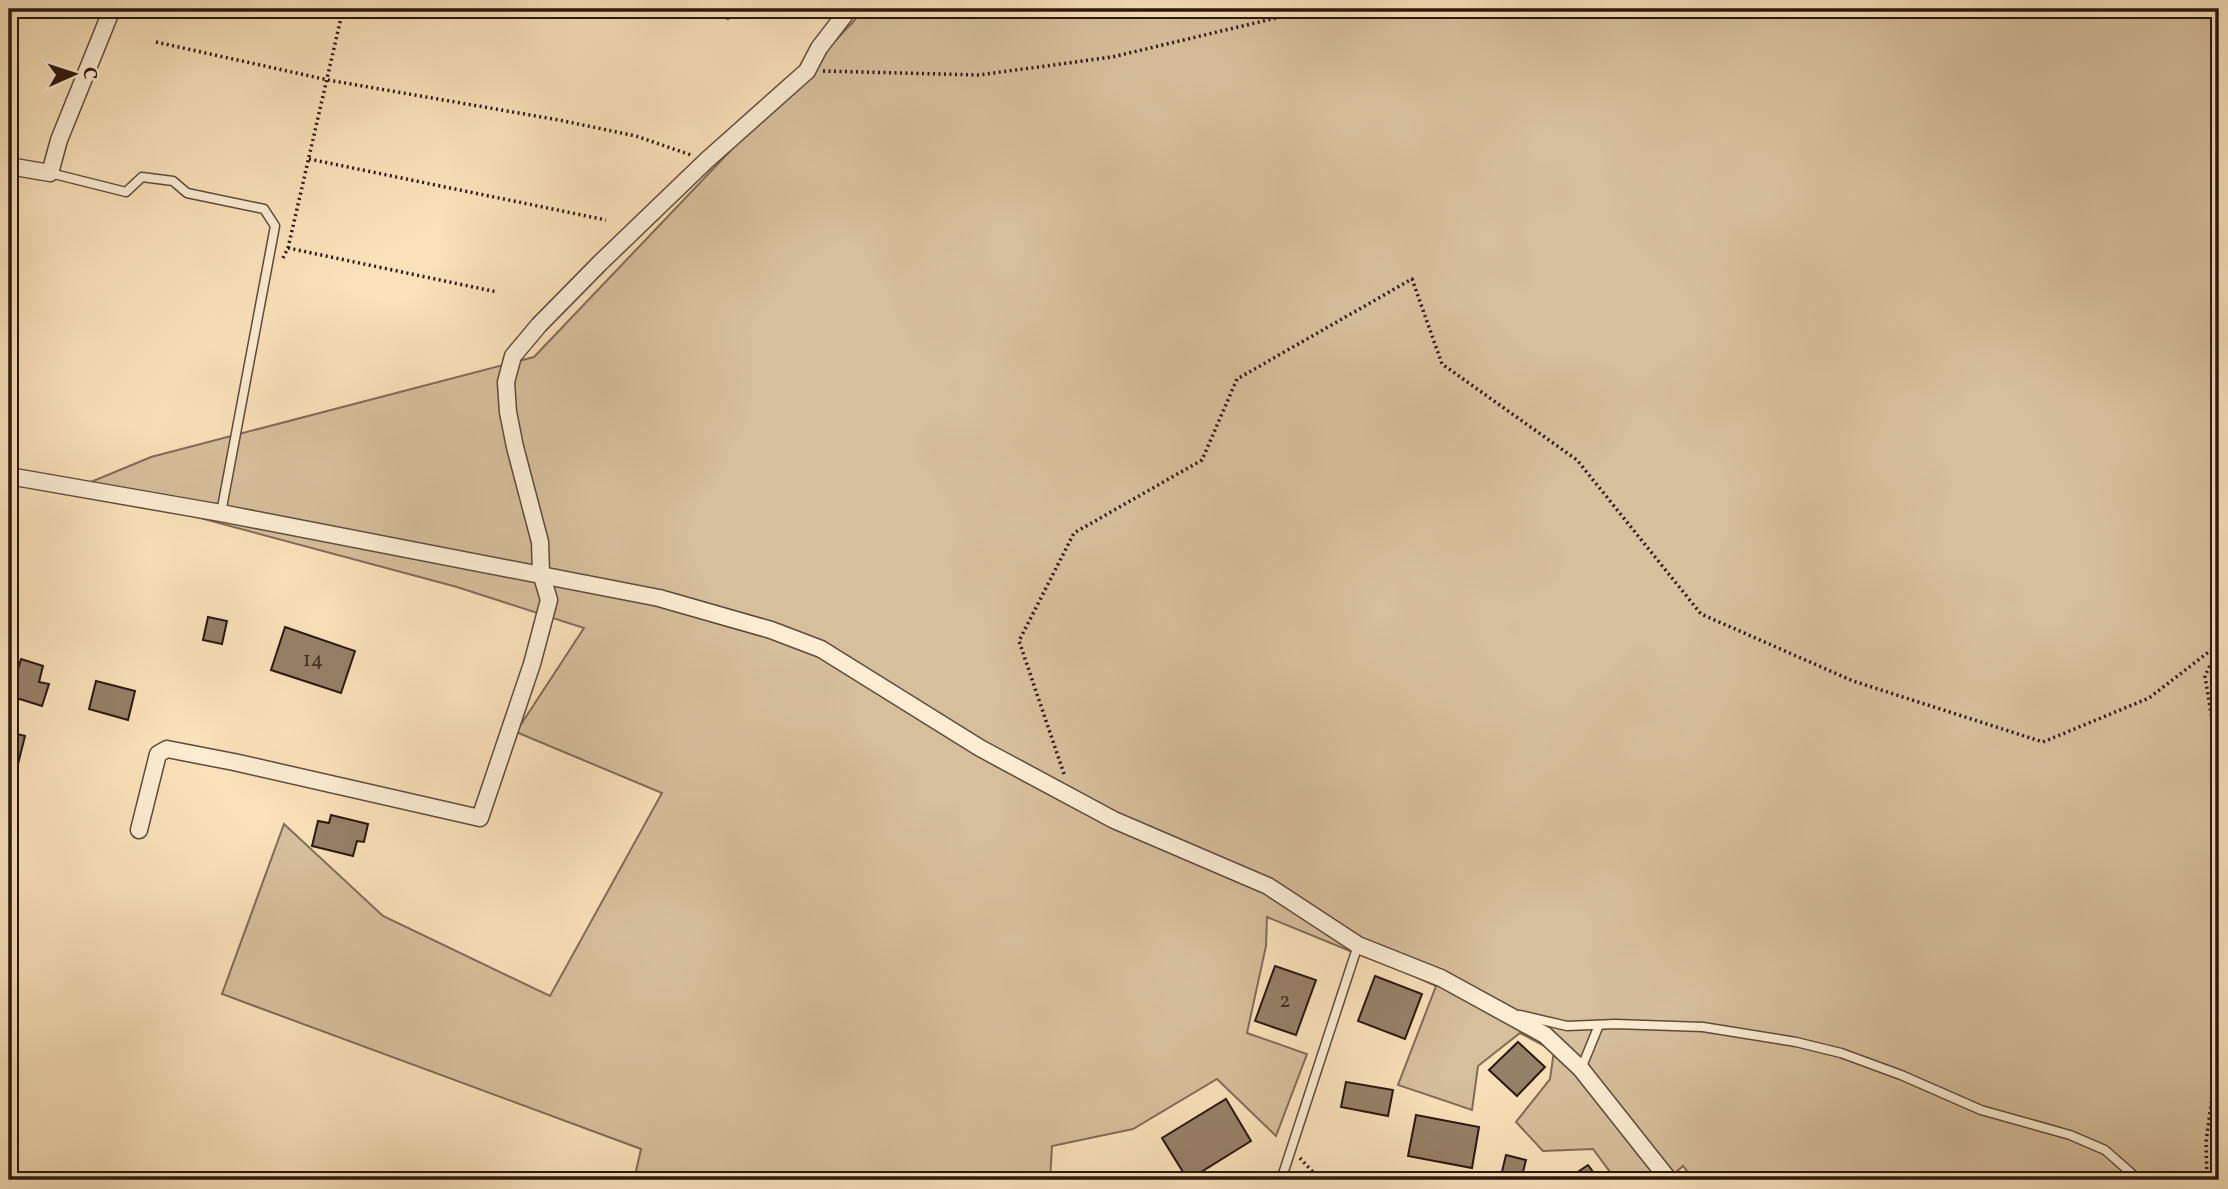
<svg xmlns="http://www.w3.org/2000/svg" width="2228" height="1189" viewBox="0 0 2228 1189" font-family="Vollkorn,serif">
<rect width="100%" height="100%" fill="#f9e1ba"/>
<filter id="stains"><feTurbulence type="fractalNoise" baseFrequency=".00286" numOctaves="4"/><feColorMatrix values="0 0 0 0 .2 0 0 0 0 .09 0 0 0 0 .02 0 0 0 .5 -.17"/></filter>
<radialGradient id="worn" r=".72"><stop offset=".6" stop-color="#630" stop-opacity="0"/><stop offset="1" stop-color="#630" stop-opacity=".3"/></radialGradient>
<!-- green -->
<path fill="#d6bf9d" stroke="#806b56" stroke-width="2" d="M863,9h1356v1171h-525l-11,-14 -16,14h-51l-23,-31 -50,2 -27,-29 34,-43 4,-28 -34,-18 -42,33 -6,44 -74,-25 38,-99 -35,-16 -46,-17 -88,-36 -1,29 -19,87 60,21 -31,82 -59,-57 -84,50 -81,17 -2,34h-416l7,-31 -419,-155 62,-170 99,92 167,80 112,-203 -146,-61 68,-104 -127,-41 -376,-101 70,-29 383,-100 319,-335z"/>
<!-- building -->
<g fill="#968068" stroke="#2b170f" stroke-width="2">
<path d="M208,617l19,4 -5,23 -19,-4z"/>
<path d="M285,627l70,24 -14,42 -70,-23z"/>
<path d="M21,659l22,7 -4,16 10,2 -7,22 -32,-10z"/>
<path d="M96,681l39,10 -7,29 -39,-11z"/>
<path d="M9,732l16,4 -11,44 -5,-1z"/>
<path d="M331,815l37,9 -4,18 -7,-1 -4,15 -41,-10 6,-25 11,2z"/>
<path d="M1275,966l41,14 -20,55 -41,-14z"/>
<path d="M1375,976l47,18 -17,45 -47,-18z"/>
<path d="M1518,1042l27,25 -28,29 -28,-26z"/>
<path d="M1346,1082l47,8 -5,26 -47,-9z"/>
<path d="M1226,1099l25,42 -63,39 -26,-42z"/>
<path d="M1416,1115l63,12 -7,41 -64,-12z"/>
<path d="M1506,1155l20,5 -5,20h-21z"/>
<path d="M1588,1165l11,15h-33z"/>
</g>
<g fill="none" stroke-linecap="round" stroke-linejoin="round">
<!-- lane casing -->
<g stroke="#5e4a3a" stroke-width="11">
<g id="lane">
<path d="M50,173l76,19 16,-15 31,4 14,12 77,16 11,17 -54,287"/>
<path d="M1520,1015l47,11 48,-2 88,3 93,15 45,11 60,22 80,35 89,25 35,15 34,30"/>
<path d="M1581,1069l18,-44"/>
<path d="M1281,1180l77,-235"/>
</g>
</g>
<!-- street casing -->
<g stroke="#5e4a3a" stroke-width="19">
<g id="street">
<path d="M9,166l41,7 9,-33 53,-131"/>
<path d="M9,476l212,37 438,85 112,32 50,19 159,99 134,72 154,66 90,59 83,33 104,57 36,34 88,111"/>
<path d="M139,830l19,-76 9,-5 67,13 246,56 52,-154 17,-64 -8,-27 -1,-31 -25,-95 -7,-35 -2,-30 7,-26 26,-31 61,-62 107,-103 100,-89 12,-23 30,-39"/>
</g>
</g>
<!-- path -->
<g stroke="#2b170f" stroke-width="3.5" stroke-dasharray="2 3.5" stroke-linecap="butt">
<path d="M684,9l48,10"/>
<path d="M156,42l172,38 231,40 77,16 55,19"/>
<path d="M823,71l156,4 133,-18 202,-48"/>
<path d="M309,159l297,61"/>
<path d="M288,248l209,44"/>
<path d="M283,258l5,-10 55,-239"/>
<path d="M2219,646l-14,30 9,56 5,5"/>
<path d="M1064,774l-45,-133 55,-108 128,-73 35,-81 175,-100 30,85 135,96 124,154 152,67 190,61 106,-44 70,-54"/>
<path d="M1300,1158l20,22"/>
<path d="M2207,1180l-1,-38 9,-66 4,-7"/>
</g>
<!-- lane -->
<use href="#lane" stroke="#fbecd2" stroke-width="8"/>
<!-- street -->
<use href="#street" stroke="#fbecd2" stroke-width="16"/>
</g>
<g text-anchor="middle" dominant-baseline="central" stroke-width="6" stroke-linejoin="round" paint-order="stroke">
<!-- number labels -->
<g font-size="21" fill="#463125">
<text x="313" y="660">14</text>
<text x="1285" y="1001">2</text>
</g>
</g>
<!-- margin -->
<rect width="2228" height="1189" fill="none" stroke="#f9e1ba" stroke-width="35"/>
<rect x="10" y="10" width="2207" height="1168" fill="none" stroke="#2b170f" stroke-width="3.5"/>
<rect x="18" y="18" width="2193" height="1154" fill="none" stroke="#2b170f" stroke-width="2"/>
<!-- north arrow -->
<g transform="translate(74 74) rotate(87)" stroke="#fbecd2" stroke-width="5" paint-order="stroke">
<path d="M0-5L12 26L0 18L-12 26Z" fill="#2b170f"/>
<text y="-10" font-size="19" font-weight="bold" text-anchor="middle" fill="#2b170f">С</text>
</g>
<rect width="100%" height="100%" filter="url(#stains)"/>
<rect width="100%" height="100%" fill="url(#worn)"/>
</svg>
